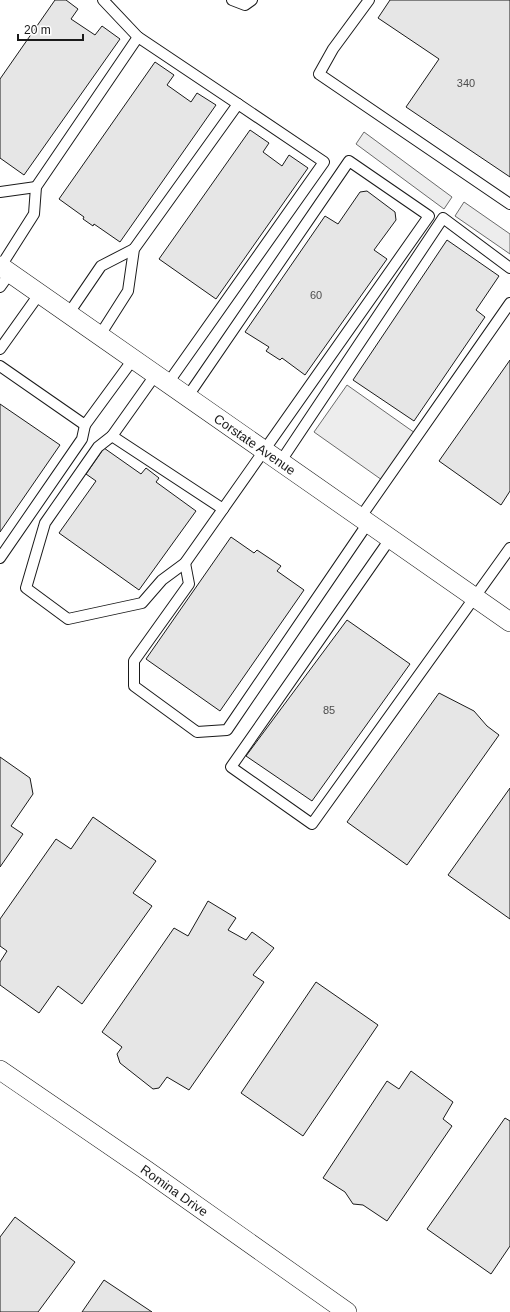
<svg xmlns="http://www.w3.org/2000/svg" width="510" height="1312" viewBox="0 0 510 1312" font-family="Helvetica,sans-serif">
<rect width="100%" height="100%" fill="#fff"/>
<!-- parking -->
<g fill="#ededed" stroke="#6a6a6a">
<path d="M364,132l88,65 -8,12 -88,-65z"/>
<path d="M464,202l46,32v20l-55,-38z"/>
<path d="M347,385l68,48 -33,47 -68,-48z"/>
</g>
<!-- building -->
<g fill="#e6e6e6" stroke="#1a1a1a">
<path d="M55,0h11l12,9 -7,10 24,16 7,-9 18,13 -96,136 -24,-17v-79z"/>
<path d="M390,0h120v177l-104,-70 33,-48 -61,-41z"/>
<path d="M155,62l19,13 -7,10 24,17 6,-9 19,12 -96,137 -26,-18 -1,2 -10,-7 1,-2 -25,-18z"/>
<path d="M250,130l19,13 -6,9 19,14 7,-11 19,13 -92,131 -57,-40z"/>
<path d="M367,191l28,21 1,8 -22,30 13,9 -82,116 -23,-17 -2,2 -14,-9 3,-4 -24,-15 80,-116 13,8 22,-32z"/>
<path d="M447,240l52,36 -23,34 9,7 -71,104 -61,-41z"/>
<path d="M510,360v131l-9,14 -62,-44z"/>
<path d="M0,404l60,41 -60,87z"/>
<path d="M104,448l37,26 5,-6 13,10 -3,4 40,29 -57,79 -80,-57 37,-52 -10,-7z"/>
<path d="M231,537l23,16 3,-3 24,16 -4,5 27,19 -84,121 -74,-52z"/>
<path d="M347,620l63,44 -98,137 -66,-45z"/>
<path d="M439,693l35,18 13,15 12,9 -92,130 -60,-43z"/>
<path d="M0,757l30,21 3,16 -22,32 12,8 -23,33z"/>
<path d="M510,788v131l-62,-44z"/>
<path d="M93,817l63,44 -23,32 19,13 -70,98 -24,-18 -19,27 -39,-28v-23l7,-11 -7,-5v-27l56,-80 15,10z"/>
<path d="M208,901l28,17 -8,12 18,10 6,-8 22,16 -21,27 11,7 -75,108 -22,-13 -8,11 -6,1 -33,-26 -3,-9 5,-7 -20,-15 72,-104 14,8z"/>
<path d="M316,982l62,43 -75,111 -62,-43z"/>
<path d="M411,1071l42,31 -10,17 9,7 -65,95 -24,-16 -10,-1 -8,-12 -22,-14 64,-97 12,8z"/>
<path d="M505,1118l5,3v125l-19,28 -64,-45z"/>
<path d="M15,1217l60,45 -37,50h-38v-75z"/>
<path d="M104,1280l48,32h-70z"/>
</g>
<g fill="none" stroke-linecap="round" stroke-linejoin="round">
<!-- lane casing -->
<g stroke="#1a1a1a" stroke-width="12">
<g id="lane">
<path d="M103,0l35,37"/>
<path d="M232,0l13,5 7,-5"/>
<path d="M369,0l-36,49 -14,25 191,130"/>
<path d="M0,192l36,-5"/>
<path d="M1,266l33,-52 2,-27 102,-150 100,67"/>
<path d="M0,287l10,-14"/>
<path d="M69,313l32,-47 33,-17"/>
<path d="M100,335l28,-44 6,-42 104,-145 86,58 -156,221"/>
<path d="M0,349l40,-56"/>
<path d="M0,366l85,59 49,-67"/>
<path d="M156,374l-44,62 111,73 206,-293 -80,-55 -161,235"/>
<path d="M112,436l-14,11 -53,76 -19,65 42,31 74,-16 20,-23 23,-17 38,-54"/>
<path d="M281,461l162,-243 67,50"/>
<path d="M360,518l150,-215"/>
<path d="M390,539l-159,228 81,57 198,-276"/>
<path d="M0,558l82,-119 3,-14"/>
<path d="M185,563l4,21 -55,77v25l63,46 30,-2 141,-207"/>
</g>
</g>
<!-- street casing -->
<g stroke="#1a1a1a" stroke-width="20">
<g id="street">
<path id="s1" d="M0,266l510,356"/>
<path id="s2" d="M0,1070l146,100 201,142"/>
</g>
</g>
<!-- lane -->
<use href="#lane" stroke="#fff" stroke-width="10"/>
<!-- street -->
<use href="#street" stroke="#fff" stroke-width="19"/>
</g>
<g text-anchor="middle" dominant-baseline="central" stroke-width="3" stroke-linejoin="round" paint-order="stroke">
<!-- number labels -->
<g font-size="11" fill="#4d4d4d">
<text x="466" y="83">340</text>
<text x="316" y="295">60</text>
<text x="329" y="710">85</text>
</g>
<!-- street labels -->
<g font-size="13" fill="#1a1a1a" stroke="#fff">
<text stroke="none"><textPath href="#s1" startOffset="311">Corstate Avenue</textPath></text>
<text stroke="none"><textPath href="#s2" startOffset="212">Romina Drive</textPath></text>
</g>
</g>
<!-- scale -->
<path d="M18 34v6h65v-6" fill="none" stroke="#1a1a1a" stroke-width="2"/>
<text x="24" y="34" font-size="12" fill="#1a1a1a" stroke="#ffffff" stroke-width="3" paint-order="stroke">20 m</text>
</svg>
